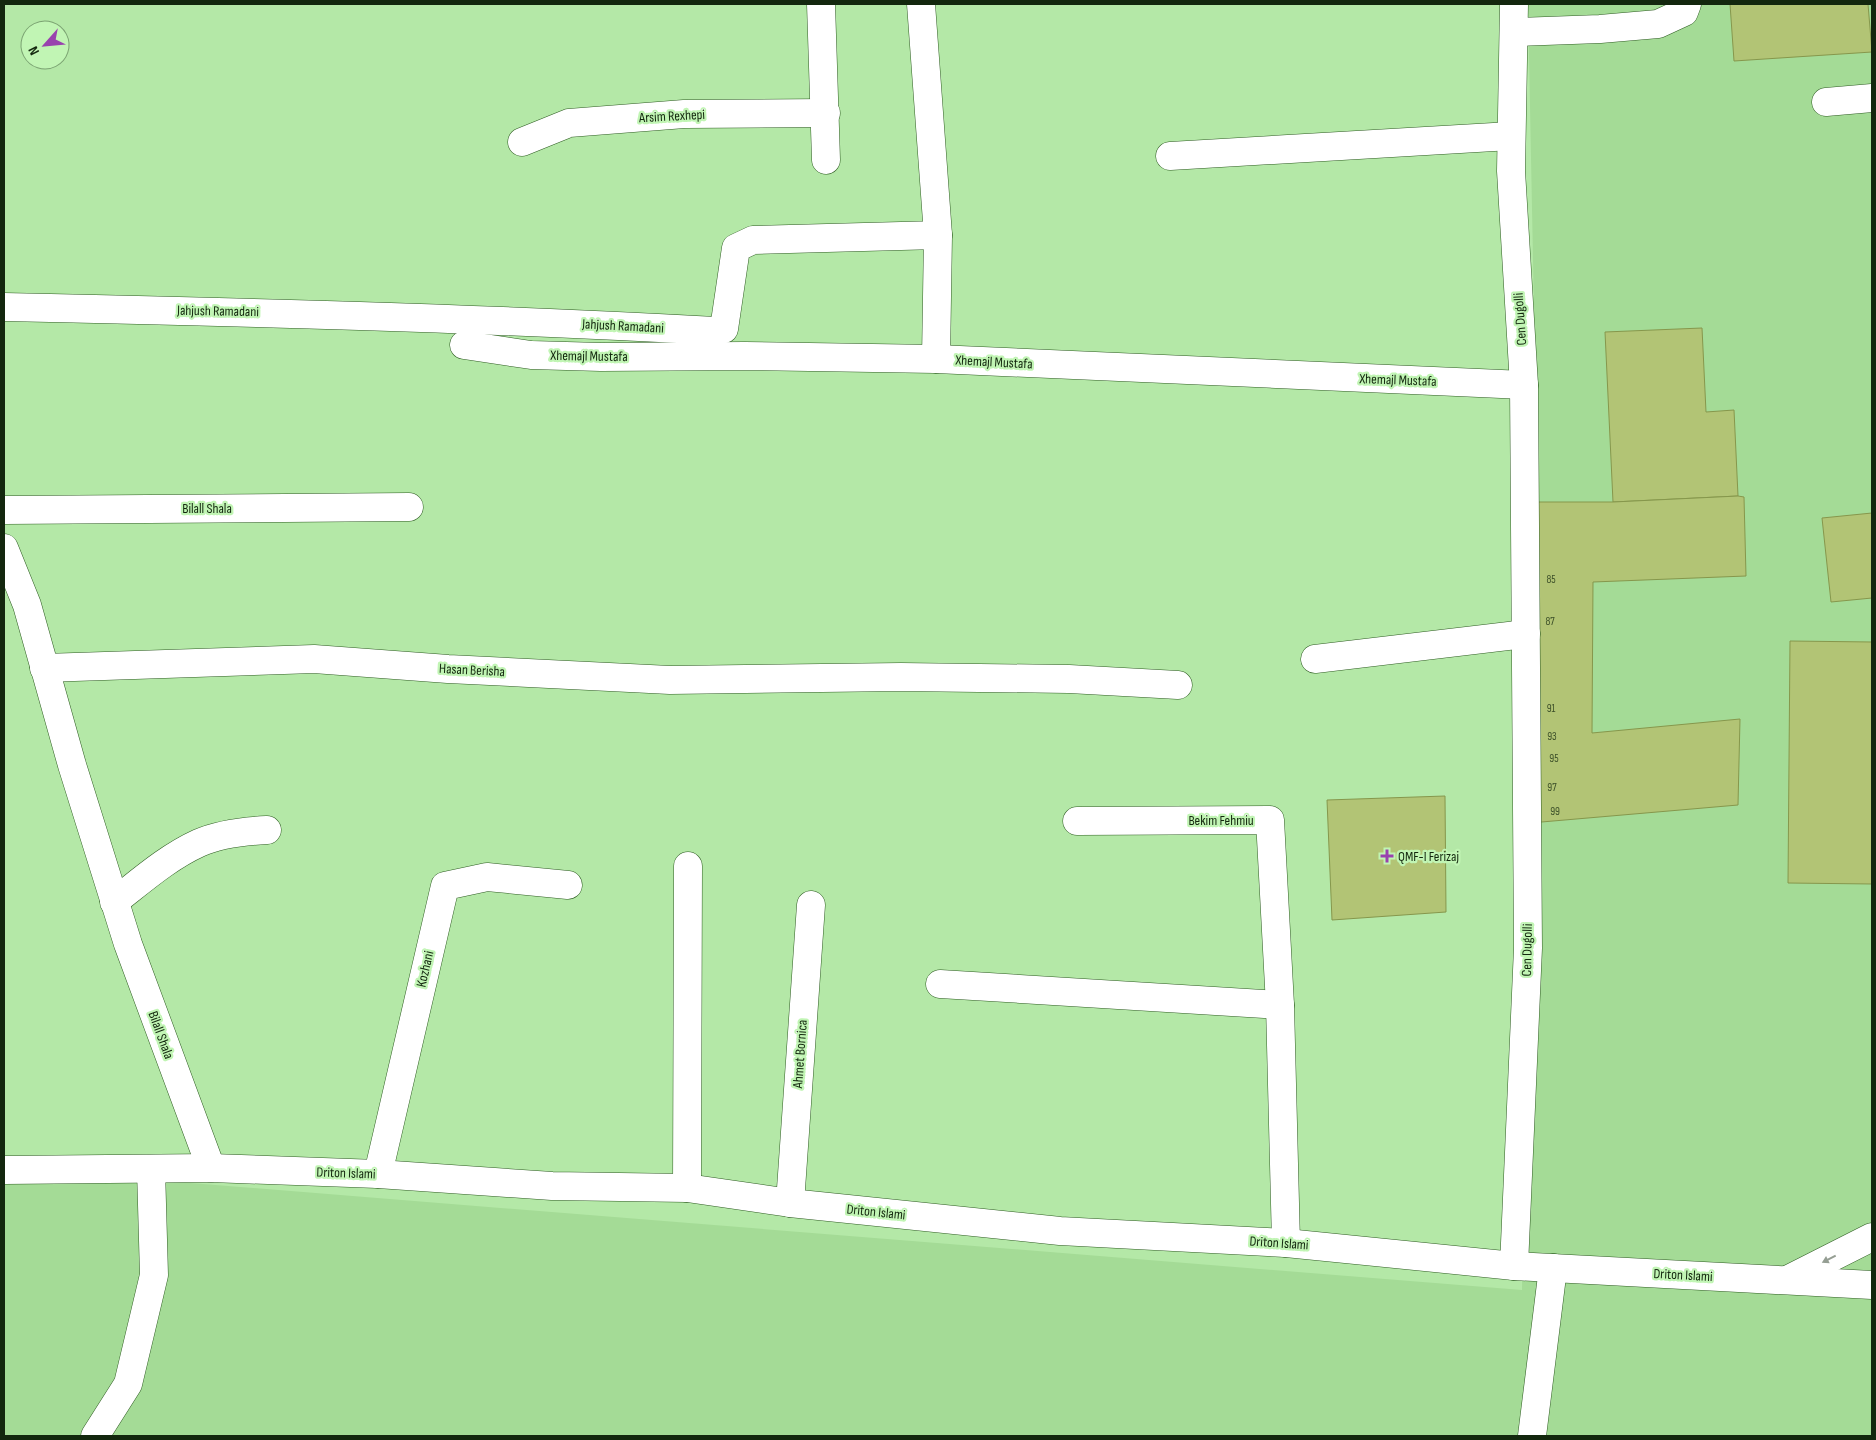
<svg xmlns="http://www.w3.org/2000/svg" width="1876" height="1440" viewBox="0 0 1876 1440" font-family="'Sofia Sans Condensed',sans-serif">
<rect width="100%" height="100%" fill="#b4e8a7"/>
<!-- built -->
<path fill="#a4db96" d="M1528,4h344v1432h-1868v-268l1518,122 13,-929z"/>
<!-- building -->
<g fill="#b2c475" stroke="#86974c">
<path d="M1730,4h138l4,48 -138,9z"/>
<path d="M1702,328l4,84 28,-2 4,86 -125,6 -8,-170z"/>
<path d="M1738,496l6,1 2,79 -153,6 -1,151 148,-14 -2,86 -208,18 3,-321h80z"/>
<path d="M1872,513v85l-41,4 -9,-84z"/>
<path d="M1790,641l82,1v242l-84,-1z"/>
<path d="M1445,796l1,116 -114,8 -5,-120z"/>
</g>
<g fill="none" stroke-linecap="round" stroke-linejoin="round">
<!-- minor casing -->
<g stroke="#2f5d23" stroke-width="29">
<g id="minor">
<path d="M821,4l5,156"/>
<path d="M1514,32l86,-3 58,-5 26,-12 3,-8"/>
<path d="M1826,102l46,-4"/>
<path d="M522,142l47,-19 115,-9 142,-1"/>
<path d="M1170,156l341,-20"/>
<path d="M4,307c237,5 474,11 711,24l9,-2 12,-81 17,-8 185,-5 -17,-231"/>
<path d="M464,345l67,10 70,2 144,-1 191,3 588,26"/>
<path d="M936,359l2,-124"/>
<path d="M4,510l405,-3"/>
<path d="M4,548l23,57 45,160 56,179 83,224"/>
<path d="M1315,659l211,-25"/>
<path d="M44,668l270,-9 134,10 222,11 231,-3 168,2 109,6"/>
<path d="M1077,821l193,-1 10,185 6,238"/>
<path d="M114,902c27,-21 54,-45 85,-59 20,-9 47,-12 68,-13"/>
<path d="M940,984l340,21"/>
<path d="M4,1170l207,-2 167,6 174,12 135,2 103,15 270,28 226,12 228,23 358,19"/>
<path d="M378,1174l67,-288 42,-9 81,8"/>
<path d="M687,1188l1,-322"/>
<path d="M790,1203l21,-298"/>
<path d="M1514,1266l14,-318 -4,-563 -13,-214 3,-167"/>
<path d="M1789,1279l83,-42"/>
<path d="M95,1436l33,-52 26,-109 -3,-106"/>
<path d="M1532,1436l21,-168"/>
</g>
</g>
<!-- minor -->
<use href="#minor" stroke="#fff" stroke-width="28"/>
</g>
<!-- one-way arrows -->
<defs><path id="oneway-solid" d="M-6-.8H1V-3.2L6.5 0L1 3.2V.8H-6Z" transform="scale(1.25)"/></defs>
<use fill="#959e93" href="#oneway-solid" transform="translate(1829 1259) rotate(153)"/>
<!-- markers -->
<path fill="#9942ae" stroke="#c1f5b4" stroke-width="2" d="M1384.5 848.5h5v5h5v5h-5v5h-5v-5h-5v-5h5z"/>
<g text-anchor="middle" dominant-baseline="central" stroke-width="4.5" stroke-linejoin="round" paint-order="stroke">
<!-- number labels -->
<g font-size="11" fill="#3b4e28">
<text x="1551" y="579">85</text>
<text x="1550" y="621">87</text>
<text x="1551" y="708">91</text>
<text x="1552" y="736">93</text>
<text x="1554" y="758">95</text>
<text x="1552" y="787">97</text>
<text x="1555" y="811">99</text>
</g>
<!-- street labels -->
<g font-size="14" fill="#13270e" stroke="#c1f5b4">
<text transform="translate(672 116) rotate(-3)">Arsim Rexhepi</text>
<text transform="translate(218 311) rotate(1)">Jahjush Ramadani</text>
<text transform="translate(1520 319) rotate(-94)">Cen Dugolli</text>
<text transform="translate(623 326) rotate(3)">Jahjush Ramadani</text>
<text transform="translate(589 356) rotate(1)">Xhemajl Mustafa</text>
<text transform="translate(994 362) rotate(3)">Xhemajl Mustafa</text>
<text transform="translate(1398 380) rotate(2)">Xhemajl Mustafa</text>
<text x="207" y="508">Bilall Shala</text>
<text transform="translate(472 670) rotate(3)">Hasan Berisha</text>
<text x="1221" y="820">Bekim Fehmiu</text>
<text transform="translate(1527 950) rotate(-89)">Cen Dugolli</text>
<text transform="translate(425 969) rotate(-77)">Kozhani</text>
<text transform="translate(161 1035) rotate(70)">Bilall Shala</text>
<text transform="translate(800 1054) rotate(-86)">Ahmet Bornica</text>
<text transform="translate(346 1173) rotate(2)">Driton Islami</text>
<text transform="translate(876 1212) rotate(6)">Driton Islami</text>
<text transform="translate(1279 1243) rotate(4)">Driton Islami</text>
<text transform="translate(1683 1275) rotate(3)">Driton Islami</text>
</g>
<!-- poi labels -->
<g font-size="14" fill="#13270e" stroke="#c1f5b4" text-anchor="start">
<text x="1398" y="856">QMF-I Ferizaj</text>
</g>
</g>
<!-- border -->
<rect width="1876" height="1440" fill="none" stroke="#13270e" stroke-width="10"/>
<!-- north arrow -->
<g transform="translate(45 45) rotate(243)"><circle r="24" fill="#c1f5b4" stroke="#7ba372"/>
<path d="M0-4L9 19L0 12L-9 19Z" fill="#9942ae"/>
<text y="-8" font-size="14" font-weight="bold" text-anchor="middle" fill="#13270e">N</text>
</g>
</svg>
